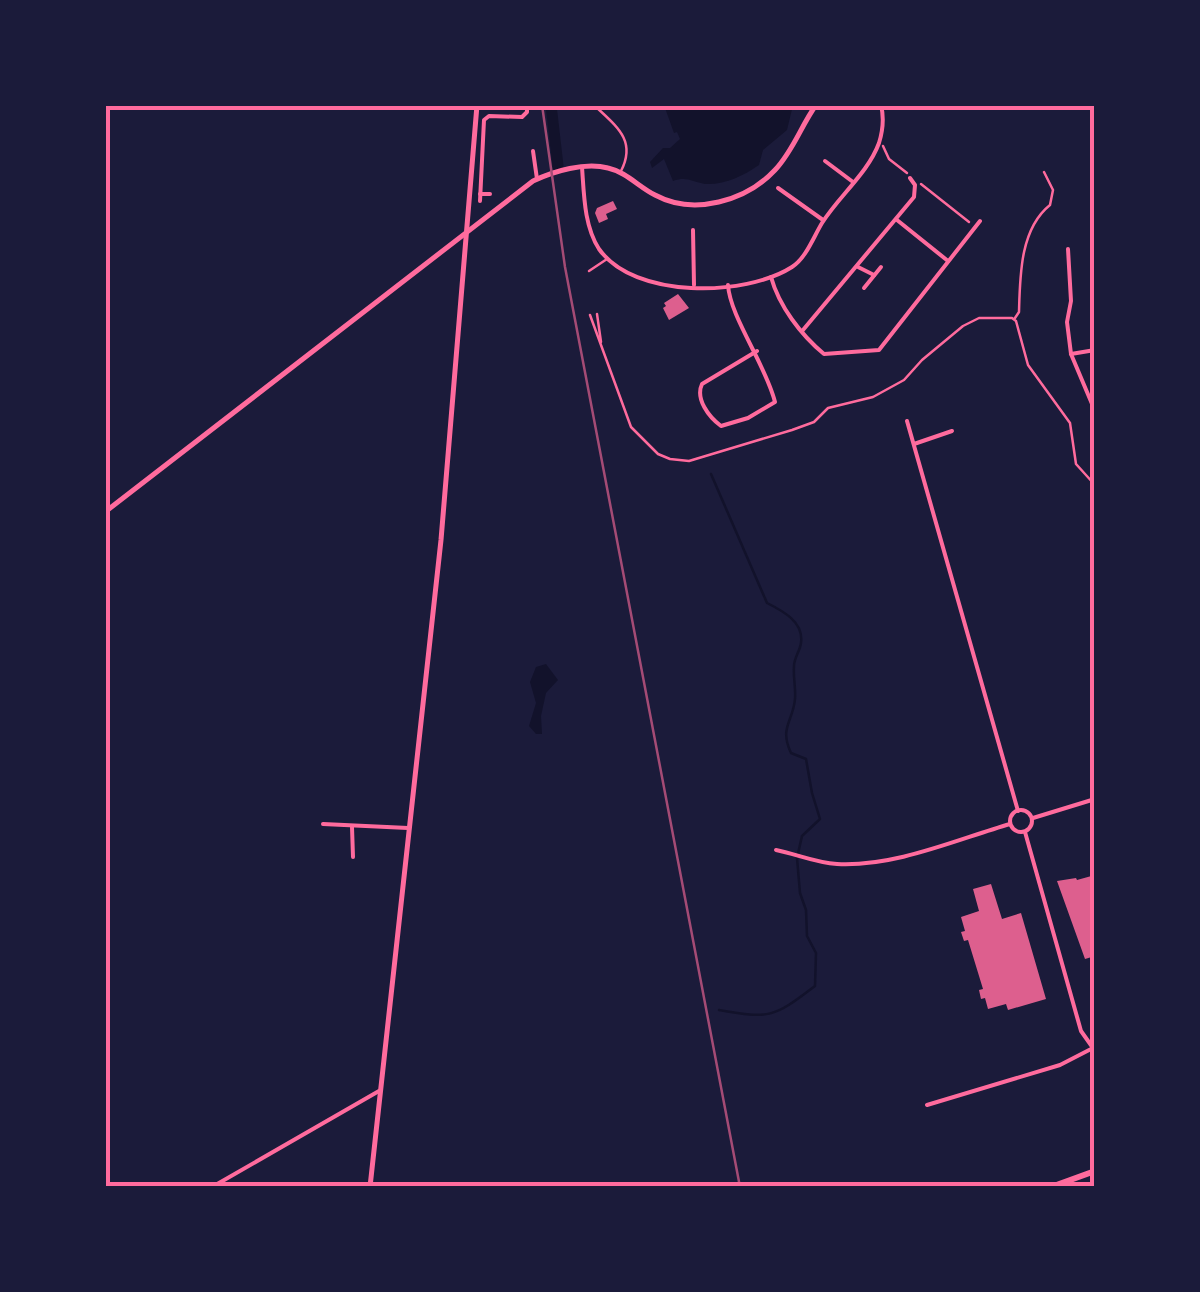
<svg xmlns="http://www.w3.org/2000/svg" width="1200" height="1292" viewBox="0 0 1200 1292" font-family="Arial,sans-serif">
<rect width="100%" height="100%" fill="#1b1b3a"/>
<!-- water -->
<g fill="#12122b">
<path d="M664,105h129l-6,25 -24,20 -4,15c-16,11 -34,20 -54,19 -13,-2 -18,-8 -32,-3l-9,-22 -12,9 -2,-6 13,-14h7l10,-9 -3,-7 -3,1z"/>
<path d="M546,664l12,16 -12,13 -5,23 1,18h-6l-7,-8 7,-23 -6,-21 6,-15z"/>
</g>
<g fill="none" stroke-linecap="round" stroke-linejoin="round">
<!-- stream -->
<path stroke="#12122b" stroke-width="2.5" d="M711,474l56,129c16,8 37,19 34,40 -1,8 -7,15 -7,23 -1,11 2,22 1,33 -2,23 -16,28 -4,54l15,6 6,34 8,26 -18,17 -5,22 3,35 6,17 1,26 9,17 -1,33c-42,32 -45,33 -96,24"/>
<!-- river -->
<path stroke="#12122b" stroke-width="11" d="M551,105l7,61"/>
</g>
<!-- building -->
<g fill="#dd5f8e">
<path d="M613,201l4,8 -11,5 2,5 -9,4 -4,-10 2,-5z"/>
<path d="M678,294l11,14 -20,12 -6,-12 3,-2 -2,-3z"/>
<path d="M1095,875v81l-10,3 -28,-78 19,-3 1,2z"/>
<path d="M991,884l11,35 19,-6 25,86 -38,11 -2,-6 -18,5 -3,-11 -4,1 -2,-9 4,-1 -15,-49 -4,1 -3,-9 4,-1 -4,-14 18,-6 -6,-22z"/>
</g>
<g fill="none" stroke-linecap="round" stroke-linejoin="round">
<!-- path -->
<g stroke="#ff6b9d" stroke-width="2.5">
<path d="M883,146l6,13 18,14"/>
<path d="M921,184l48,38"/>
<path d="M597,314l4,28"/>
<path d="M590,315l41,112 27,27 12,5 19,2 103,-31 22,-8 14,-14 45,-11 31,-17 18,-20 41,-34 16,-8h33l4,3 12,44 42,58 6,41 19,21"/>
<path d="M1015,318l4,-6c1,-36 1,-83 31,-107l3,-15 -9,-18"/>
</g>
<!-- service -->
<g stroke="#ff6b9d" stroke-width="2.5">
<path d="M594,105c22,21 43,35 27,66"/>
<path d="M589,271l18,-12"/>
</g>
<!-- minor -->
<g stroke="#ff6b9d" stroke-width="4">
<path d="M533,151l4,28"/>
<path d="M825,161l28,21"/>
<path d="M582,167c2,27 2,59 17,82 35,50 146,48 193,18 14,-9 21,-29 30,-44 17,-27 46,-50 57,-80 4,-13 5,-26 2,-38"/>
<path d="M1094,182h1"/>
<path d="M778,188l45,32"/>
<path d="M480,194h10"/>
<path d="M480,201l4,-81 5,-4 33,1 5,-5v-7"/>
<path d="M897,220l51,41"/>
<path d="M693,230l1,55"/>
<path d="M1068,249l3,52 -4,21 4,32 24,57"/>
<path d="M858,267l16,8"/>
<path d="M771,277c8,29 30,58 53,77l55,-4 101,-129"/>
<path d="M728,285c2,32 38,80 47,117l-27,16 -27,8c-12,-9 -26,-27 -19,-42l55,-33"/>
<path d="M864,288l17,-21"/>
<path d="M803,330l111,-133 1,-12 -5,-7"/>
<path d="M1071,354l24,-4"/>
<path d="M907,421l111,390"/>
<path d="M914,444l38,-13"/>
<circle cx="1021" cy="821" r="11"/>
<path d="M1033,818l62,-19"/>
<path d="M323,824l85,4"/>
<path d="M352,827l1,30"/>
<path d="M776,850c20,4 40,13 61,14 58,3 118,-24 173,-40"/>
<path d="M927,1105l133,-40 33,-17 -12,-17 -56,-199"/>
<path d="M212,1187l167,-96"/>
</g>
<!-- tertiary -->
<path stroke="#ff6b9d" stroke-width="5" d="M105,512l428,-331c21,-10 52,-19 75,-13 18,4 31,19 47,27 39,21 91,6 120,-25 18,-19 26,-44 41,-65"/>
<!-- secondary -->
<path stroke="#ff6b9d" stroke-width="5" d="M370,1187l71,-647 36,-435"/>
<!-- trunk -->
<path stroke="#ff6b9d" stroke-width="6" d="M1051,1187l44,-16"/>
<!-- rail -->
<path stroke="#a44b75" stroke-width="2.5" d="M542,105l23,162 175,920"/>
</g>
<!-- border -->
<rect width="1200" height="1292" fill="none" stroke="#1b1b3a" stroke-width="215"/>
<rect x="108" y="108" width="984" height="1076" fill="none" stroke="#ff6b9d" stroke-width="4"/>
</svg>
